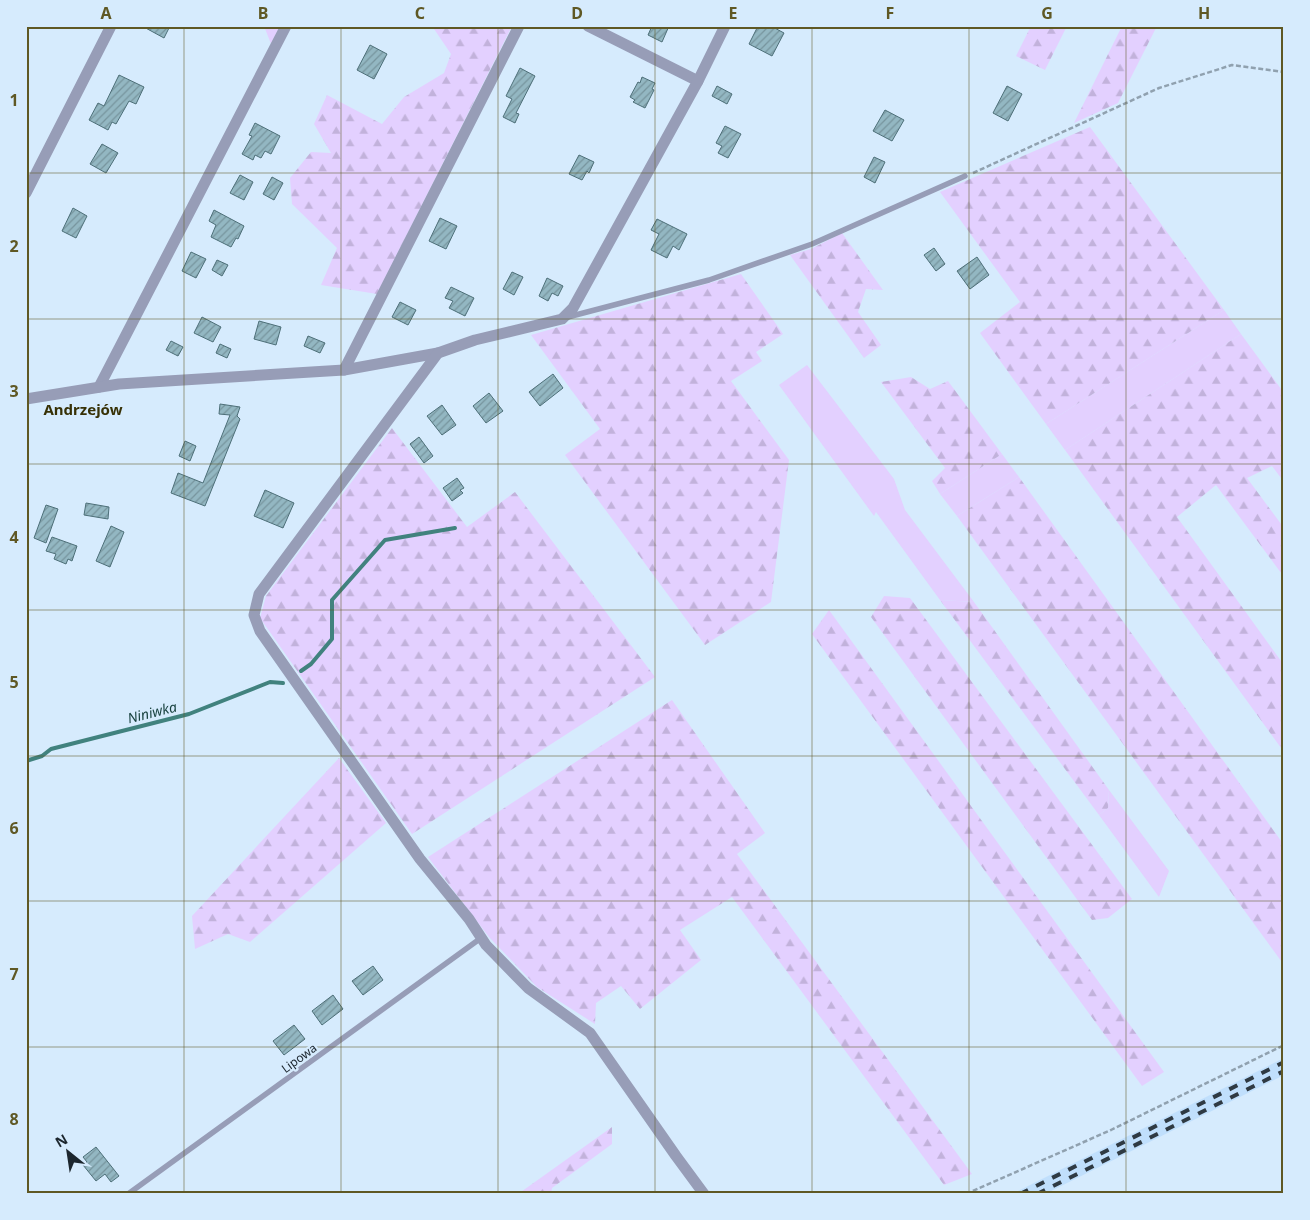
<svg xmlns="http://www.w3.org/2000/svg" width="1310" height="1220" viewBox="0 0 1310 1220" font-family="'Noto Sans',sans-serif">
<defs>
<pattern id="forest-firs" width="22" height="20" patternUnits="userSpaceOnUse" patternTransform="scale(1.25)"><rect width="22" height="20" fill="#e3d0ff"/><path d="M5 1l3.5 6h-7zM16 11l3.5 6h-7z" fill="#c2b2db"/></pattern>
<pattern id="building-hatch" width="6" height="6" patternUnits="userSpaceOnUse" patternTransform="scale(1.25)"><rect width="6" height="6" fill="#93b7c2"/><path d="M-1 1l2-2M0 6l6-6M5 7l2-2" fill="none" stroke="#77959e"/></pattern>
</defs>
<rect width="100%" height="100%" fill="#d6ebfd"/>
<!-- built -->
<path fill="#c0dffc" d="M1284,1058v17l-239,119h-33z"/>
<!-- grass -->
<g fill="#e3d0ff">
<path d="M1224,310l17,24 -176,116 -19,-26z"/>
<path d="M807,365l87,114 11,31 69,92 -34,-2 -64,-88 -2,4 -95,-131z"/>
<path d="M1002,454l17,23 -62,39 -17,-22z"/>
<path d="M1109,790l60,81 -10,26 -60,-82 9,-7z"/>
</g>
<!-- forest -->
<g fill="url(#forest-firs)">
<path d="M264,26h16l-9,18z"/>
<path d="M432,26h80l-135,268 -56,-9 16,-37 -45,-44 -2,-26 21,-26 20,1 -17,-29 13,-29 55,29 22,-27 40,-24 7,-19z"/>
<path d="M1031,26h36l-22,44 -29,-14z"/>
<path d="M1122,26h35l-39,77 -44,20z"/>
<path d="M1090,127l134,183 -178,114 -66,-91 40,-31 -80,-110z"/>
<path d="M842,233l41,57 -17,-1 -8,23 23,33 -17,13 -74,-103 21,-6z"/>
<path d="M741,274l42,60 -27,18 6,9 -31,20 58,79 -18,142 -66,43 -140,-190 35,-26 -69,-94z"/>
<path d="M1241,334l43,59v89l-12,-16 -25,12 37,50v49l-68,-92 -39,32 107,148v87l-219,-302z"/>
<path d="M911,377l19,12 18,-8 54,73 -62,40 -8,-13 13,-13 -64,-86z"/>
<path d="M392,428l75,99 48,-35 140,185 -243,157 -152,-216 6,-22z"/>
<path d="M1019,477l265,368v120l-327,-449z"/>
<path d="M884,596l26,2 222,301 -24,19 -16,2 -221,-303z"/>
<path d="M940,600l34,2 135,188 -1,18 -9,7z"/>
<path d="M829,610l335,462 -22,14 -330,-452z"/>
<path d="M672,700l93,133 -28,21 235,320 -28,11 -212,-288 -52,33 21,30 -61,49 -19,-23 -25,17 -1,21 -58,-37 -48,-50 -61,-80z"/>
<path d="M339,758l47,65 -136,119 -22,-8 -33,15 -3,-33z"/>
<path d="M612,1127v17l-60,44 -1,6h-33z"/>
</g>
<g fill="none" stroke-linecap="round" stroke-linejoin="round">
<!-- stream -->
<g stroke="#41827e" stroke-width="4">
<path d="M301,671l10,-7 21,-25v-39l53,-60 70,-12"/>
<path d="M26,761l16,-5 9,-7 138,-35 81,-32 13,1"/>
</g>
</g>
<!-- building -->
<g fill="url(#building-hatch)" stroke="#4d6f78">
<path d="M142,26h28l-6,12z"/>
<path d="M652,26h17l-7,16 -14,-7z"/>
<path d="M758,26h13l13,7 -12,23 -23,-12z"/>
<path d="M370,45l17,9 -13,25 -17,-9z"/>
<path d="M520,68l15,8 -19,37 3,1 -4,9 -12,-6 9,-18 -6,-3z"/>
<path d="M119,75l25,12 -8,17 -7,-3 -13,23 -4,-2 -4,8 -19,-10 9,-17 6,3z"/>
<path d="M642,77l13,6 -3,6 2,1 -9,18 -12,-6 2,-2 -5,-3 8,-15 2,1z"/>
<path d="M717,86l15,8 -5,10 -15,-8z"/>
<path d="M1007,86l15,8 -14,27 -15,-8z"/>
<path d="M885,110l19,10 -12,21 -19,-10z"/>
<path d="M255,123l25,13 -9,18 -6,-3 -4,7 -6,-3 -2,5 -11,-6 10,-18 -3,-1z"/>
<path d="M725,126l16,8 -13,24 -10,-5 4,-7 -6,-3z"/>
<path d="M102,144l16,9 -12,20 -16,-9z"/>
<path d="M579,155l15,7 -5,11 -2,-2 -5,9 -13,-6z"/>
<path d="M874,157l11,5 -10,21 -11,-6z"/>
<path d="M240,175l13,7 -9,18 -14,-7z"/>
<path d="M272,177l11,6 -9,17 -11,-6z"/>
<path d="M73,208l14,8 -11,22 -14,-7z"/>
<path d="M214,210l30,16 -6,13 -2,-1 -5,9 -20,-10 5,-12 -7,-4z"/>
<path d="M440,218l17,8 -11,23 -17,-8z"/>
<path d="M657,219l30,15 -8,16 -6,-4 -6,12 -16,-8 8,-16 -8,-4z"/>
<path d="M934,248l11,16 -9,7 -12,-16z"/>
<path d="M191,252l15,7 -10,19 -14,-7z"/>
<path d="M977,257l12,18 -19,14 -13,-18z"/>
<path d="M217,260l11,5 -6,11 -10,-6z"/>
<path d="M512,272l11,5 -9,18 -11,-6z"/>
<path d="M547,278l16,8 -5,10 -6,-3 -4,8 -9,-5z"/>
<path d="M451,287l23,11 -9,18 -16,-8 4,-7 -8,-3z"/>
<path d="M400,302l16,8 -8,15 -16,-8z"/>
<path d="M202,317l19,10 -8,15 -19,-9z"/>
<path d="M259,321l22,6 -5,18 -22,-6z"/>
<path d="M308,336l17,7 -5,10 -16,-7z"/>
<path d="M171,341l12,6 -5,9 -12,-6z"/>
<path d="M220,344l11,5 -4,9 -11,-5z"/>
<path d="M553,374l10,14 -23,18 -11,-14z"/>
<path d="M489,393l14,18 -17,12 -13,-17z"/>
<path d="M220,404l20,3 -3,9 3,3 -35,87 -34,-13 7,-20 25,10 27,-68 -11,-1z"/>
<path d="M442,405l14,20 -14,10 -15,-19z"/>
<path d="M419,437l14,19 -9,7 -14,-19z"/>
<path d="M185,441l11,5 -6,15 -11,-5z"/>
<path d="M457,478l7,10 -4,2 3,3 -11,8 -9,-13z"/>
<path d="M265,490l29,13 -11,25 -29,-12z"/>
<path d="M86,503l23,4 -1,12 -24,-4z"/>
<path d="M46,505l12,4 -12,34 -12,-5z"/>
<path d="M111,526l13,6 -14,35 -14,-6z"/>
<path d="M52,537l25,9 -5,15 -4,-2 -2,5 -12,-5 2,-5 -10,-3z"/>
<path d="M373,966l10,14 -20,15 -11,-14z"/>
<path d="M333,995l10,14 -21,16 -10,-14z"/>
<path d="M294,1025l11,14 -21,16 -11,-14z"/>
<path d="M96,1147l23,29 -8,6 -6,-8 -9,7 -13,-16 4,-3 -4,-5z"/>
</g>
<g fill="none" stroke-linecap="round" stroke-linejoin="round">
<!-- path -->
<g stroke="#90a1af" stroke-width="2.5" stroke-dasharray="5 2.5" stroke-linecap="butt">
<path d="M973,173l186,-85 73,-23 52,7"/>
<path d="M966,1194l145,-64 173,-85"/>
</g>
<!-- lane -->
<g stroke="#979db7" stroke-width="5.5">
<path d="M568,317l141,-37 103,-36 153,-68"/>
<path d="M128,1194l353,-256"/>
</g>
<!-- street -->
<g stroke="#979db7" stroke-width="11">
<path d="M588,26l110,55"/>
<path d="M26,193l85,-167"/>
<path d="M344,370l175,-344"/>
<path d="M99,387l187,-361"/>
<path d="M26,399l93,-15 225,-14 94,-17"/>
<path d="M704,1194l-28,-38 -86,-123 -62,-45 -42,-43 -17,-26 -49,-60 -160,-228 -6,-16 5,-21 179,-241 37,-13 87,-21 11,-11 125,-227 27,-55"/>
</g>
<!-- rail -->
<g stroke="#2f3a43" stroke-width="4" stroke-dasharray="9 9" stroke-linecap="butt">
<path d="M1020,1194l264,-132"/>
<path d="M1037,1194l247,-123"/>
</g>
</g>
<!-- grid -->
<path fill="none" stroke="#5f5824" stroke-width="1" stroke-opacity="0.55" d="M184,26v1168M341,26v1168M498,26v1168M655,26v1168M812,26v1168M969,26v1168M1126,26v1168M26,173h1258M26,319h1258M26,464h1258M26,610h1258M26,756h1258M26,901h1258M26,1047h1258"/>
<g text-anchor="middle" dominant-baseline="central" stroke-width="4.5" stroke-linejoin="round" paint-order="stroke">
<!-- street labels -->
<g font-size="12" fill="#1c262e" stroke="#d6ebfd">
<text transform="translate(299 1058) rotate(-36)">Lipowa</text>
</g>
<!-- water labels -->
<g font-size="14" font-style="italic" fill="#153f3c" stroke="#d6ebfd">
<text transform="translate(152 712) rotate(-14)">Niniwka</text>
</g>
<!-- quarter labels -->
<g font-size="15" font-weight="bold" fill="#373106" stroke="#d6ebfd">
<text x="83" y="409">Andrzejów</text>
</g>
</g>
<!-- border -->
<rect width="1310" height="1220" fill="none" stroke="#d6ebfd" stroke-width="55"/>
<!-- north arrow -->
<g transform="translate(68 1152) rotate(330)" stroke="#d6ebfd" stroke-width="4" paint-order="stroke">
<path d="M0-4L9 19L0 12L-9 19Z" fill="#1c262e"/>
<text y="-8" font-size="14" font-weight="bold" text-anchor="middle" fill="#1c262e">N</text>
</g>
<rect x="28" y="28" width="1254" height="1164" fill="none" stroke="#5f5824" stroke-width="2"/>
<g font-size="16" text-anchor="middle" font-weight="bold" fill="#5f5824">
<text x="106" y="19">A</text>
<text x="263" y="19">B</text>
<text x="420" y="19">C</text>
<text x="577" y="19">D</text>
<text x="733" y="19">E</text>
<text x="890" y="19">F</text>
<text x="1047" y="19">G</text>
<text x="1204" y="19">H</text>
<text x="14" y="106">1</text>
<text x="14" y="252">2</text>
<text x="14" y="397">3</text>
<text x="14" y="543">4</text>
<text x="14" y="688">5</text>
<text x="14" y="834">6</text>
<text x="14" y="980">7</text>
<text x="14" y="1125">8</text>
</g>
</svg>
